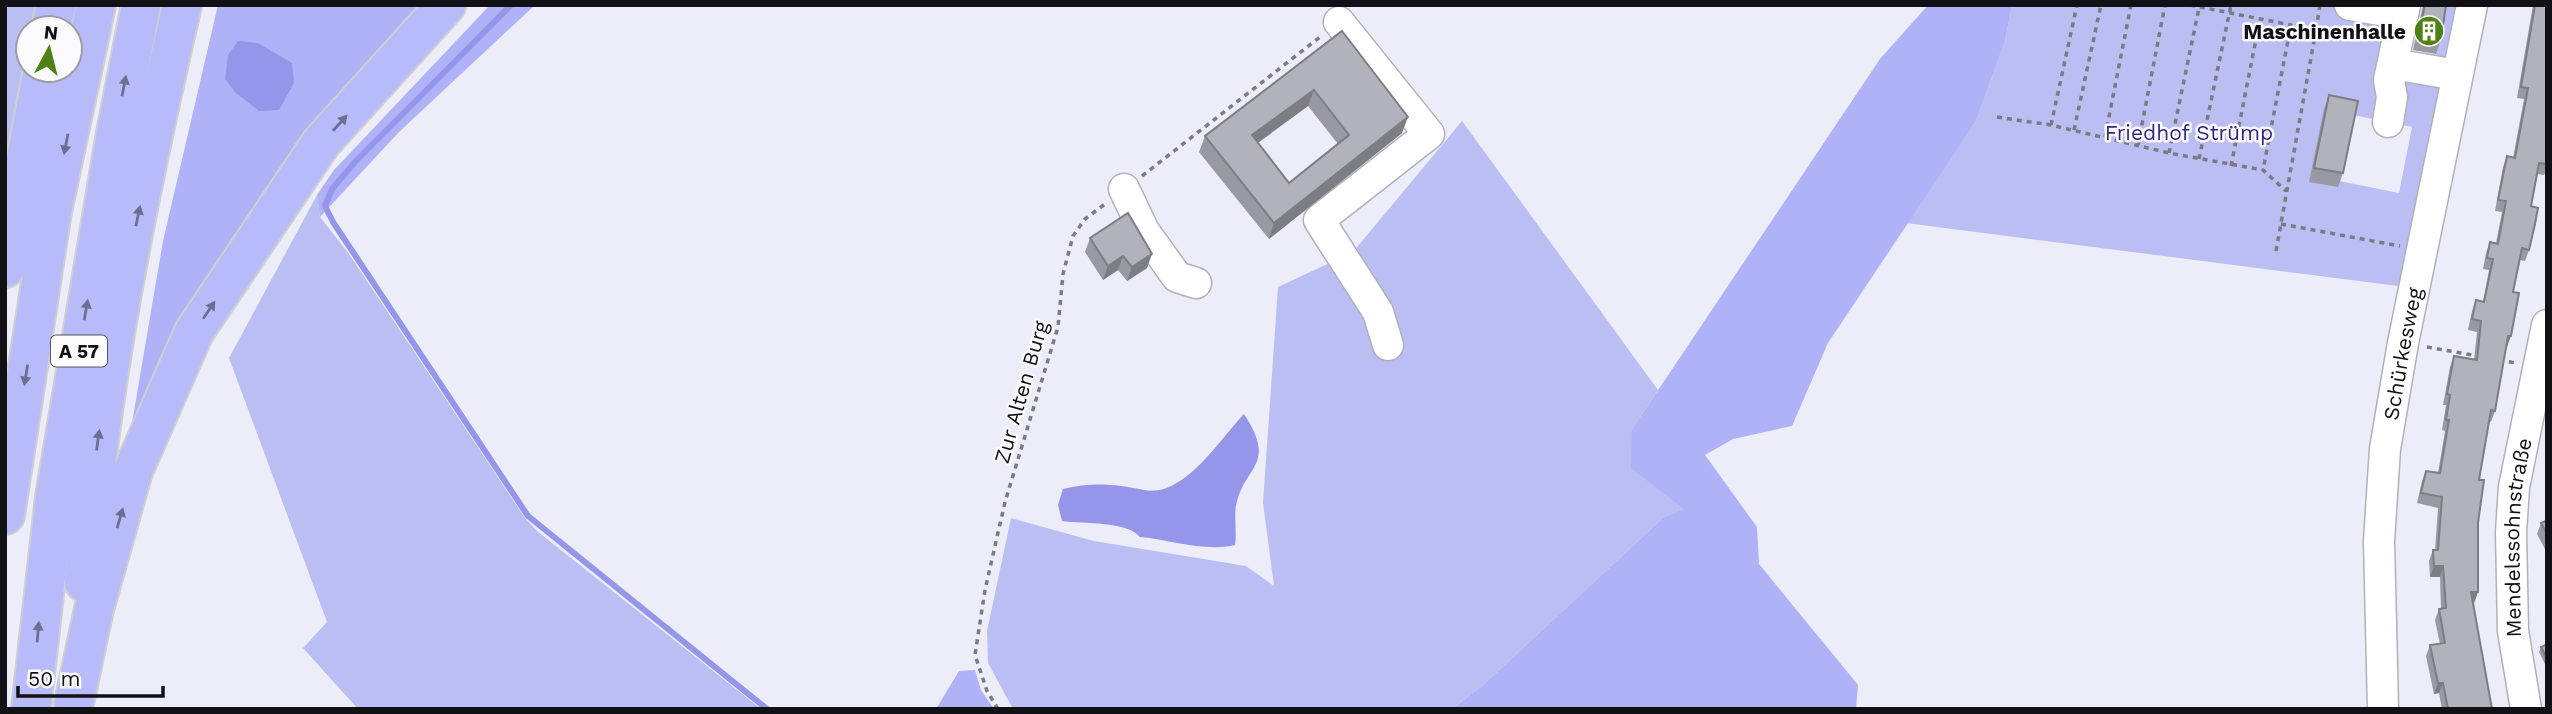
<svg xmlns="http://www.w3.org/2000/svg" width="2552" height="714" viewBox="0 0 2552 714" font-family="'Work Sans',sans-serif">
<rect width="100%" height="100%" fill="#ecedf9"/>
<!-- green -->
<g fill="#bbbef2" fill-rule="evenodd">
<path d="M5,5h35l-5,23h-7v34l-18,96 -5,-12z"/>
<path d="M2012,5h363l-3,20 33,5 -3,23 33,5 9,-53h17l-55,282 -500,-64 70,-102 29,-80zM2324,109l88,18 -13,66 -60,-12z"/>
<path d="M1462,121l196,269 -26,39 53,80 -21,8 -182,169 -30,23h-439l-25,-46 -1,-32 24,-113 83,23 152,25 28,20 -11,-83 15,-216 75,-35z"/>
<path d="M317,195l3,22 29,37 176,264 12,13 224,178h-403l-55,-61 24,-26 -98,-264z"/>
</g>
<!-- forest -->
<g fill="#afb2f7">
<path d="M218,5h221l-128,140 -188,331 40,-235z"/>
<path d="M490,5h45l-136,127 -79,85 -3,-22 17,-25z"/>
<path d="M1928,5h84l-7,36 -29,80 -148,222 -36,83 -59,13 -28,16 52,72 2,37 99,121 -2,24h-404l30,-23 182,-169 20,-8 -53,-41 1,-39 248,-370z"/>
<path d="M975,670l6,20 13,19h-58l23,-38z"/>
</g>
<!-- water -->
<g fill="#9596ea">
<path d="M238,41l20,2 34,20 2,20 -15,27 -20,1 -23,-18 -11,-14 3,-24z"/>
<path d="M1244,414c34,52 0,51 -8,92 -2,12 1,26 -1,39 -31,7 -64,-5 -95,-8 -13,-16 -56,-13 -78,-16l-4,-16 5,-16c29,-7 52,-5 81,1 40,8 76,-51 100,-76z"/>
</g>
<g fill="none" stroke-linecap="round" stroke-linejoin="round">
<!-- stream -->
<path stroke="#9596ea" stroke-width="6" d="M511,5l-156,157 -23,27 -7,17 8,16 195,294 239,193"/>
<!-- minor casing -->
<g stroke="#b0b1bb" stroke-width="33">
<g id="minor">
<path d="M2350,5l53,9"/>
<path d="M1339,22l90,112 -110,86 59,92 10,33"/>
<path d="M2393,64l64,11"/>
<path d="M2388,122l4,-25 -3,-17 16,-75"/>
<path d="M1124,189l20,42 33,46 19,6"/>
<path id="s1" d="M2383,709l-4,-168 6,-92 18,-106 69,-338"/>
<path id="s2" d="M2526,709l-13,-78 -2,-99 3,-45 33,-162"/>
</g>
</g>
<!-- highway casing -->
<g stroke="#cfcfd0" stroke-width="42">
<g id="highway">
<path d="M51,28l5,-23"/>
<path d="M5,268l38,-198"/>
<path d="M5,515l47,-304 44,-206"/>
<path d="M84,582c15,-194 54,-387 98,-577"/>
<path d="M74,703l20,-94 39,-138 61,-139 127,-189 125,-138"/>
<path d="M31,709l24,-212 61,-364 25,-128"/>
</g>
</g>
<!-- path -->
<g stroke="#7a7b83" stroke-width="3.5" stroke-dasharray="5 5" stroke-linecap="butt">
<path d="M2190,5l101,20 -28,145"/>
<path d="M2320,5l-4,25 32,5"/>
<path d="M1997,117l54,8 118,28 94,17 23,21"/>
<path d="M2051,125l26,-120"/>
<path d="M2074,130l27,-125"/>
<path d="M2105,137l26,-132"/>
<path d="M2138,145l27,-140"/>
<path d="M2169,153l30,-145"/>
<path d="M2199,159l32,-154"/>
<path d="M2231,166l29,-147"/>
<path d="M1142,176l178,-139"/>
<path d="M2281,224l119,22"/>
<path d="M2276,251l40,-221 -25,-5"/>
<path d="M2427,347l51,9"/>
<path d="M2499,360l17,3"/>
<path d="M998,709l-11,-18 -12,-36 10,-65 20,-88 53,-175 5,-53 10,-38 12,-17 20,-15"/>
</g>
<!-- minor -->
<use href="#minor" stroke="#fff" stroke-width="30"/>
<!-- highway -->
<use href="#highway" stroke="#b8bbfa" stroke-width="38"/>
</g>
<!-- wall -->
<g fill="#9999a3" fill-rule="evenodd">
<path d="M2423,5h23l-5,34 -5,15 -23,-4z"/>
<path d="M2533,5h14v163l-3,7 -7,-1 -6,32 -2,44 -4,11 -5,-1 -7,32 -6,55h-1l-11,64 -4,11 -2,-1 -10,59 -1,43v69l-4,11h-1l19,106h-50l-3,-16 -5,1 -8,-38 4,-11 10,-1 -5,-24 4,-11h2l-1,-32h-10l-1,-16 4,-11h2l3,-42 -21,-5 5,-22 4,-10 12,2 7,-42 -3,-1 4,-25h-3l7,-38 4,-11 20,4 3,-28 -9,-2 4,-19 4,-11 7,2 6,-32 -6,-1 3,-16 4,-11 6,1 6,-31 -7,-1 8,-44 4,-11 6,2 11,-59 -7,-1z"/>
<path d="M1342,31l60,102 -133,106 -70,-87 6,-16zM1308,106l30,38 -49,39 -31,-40z"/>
<path d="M2329,95l14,78 -5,14 -29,-5 15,-73z"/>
<path d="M1090,238l57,30 -20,13 -9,-11 -15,10 -18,-28z"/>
<path d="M2547,520v33l-10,-19 4,-11z"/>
<path d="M2547,644v22h-1l-7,-14 2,-5z"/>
</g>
<!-- shaded-wall -->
<g fill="#7d7d84">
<path d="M1314,90l-6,16 -62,45 6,-16z"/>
<path d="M1408,117l-6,16 -133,106 5,-16z"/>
<path d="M1152,254l-5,14 -20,13 5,-14z"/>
<path d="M1123,256l-5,14 -15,10 5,-14z"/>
<path d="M2508,336h3l-4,11 -3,-1z"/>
<path d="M2434,566h9l-3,11h-10z"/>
<path d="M2471,592h7l-4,11h-7z"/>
<path d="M2438,683h5l-4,10 -5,1z"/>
</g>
<!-- building -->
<g fill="#b2b2bd" stroke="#7d7d84" stroke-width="2" fill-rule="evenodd">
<path d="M2425,5h21l-5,34 -23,-3z"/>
<path d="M2535,5h12v159l-8,-1 -8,43 7,2 -3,16 -6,26 -7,-2 -9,44 6,1 -8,43h-3l-13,75 -4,-1 -12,70h5l-6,43v69h-7l21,117h-44l-5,-26h-5l-8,-38 15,-2 -6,-34 7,-1 -3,-42h-9l-1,-16h5l4,-53 -21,-4 5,-22 14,2 9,-53h-3l4,-25 -3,-1 7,-38 23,4 4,-39 -9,-2 4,-19 8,2 9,-43 -6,-1 3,-16 8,2 8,-43 -8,-1 9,-44 8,2 13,-70 -7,-1z"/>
<path d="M1342,31l66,86 -134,106 -69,-87zM1314,90l35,45 -60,48 -37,-48z"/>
<path d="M2329,95l29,6 -15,72 -29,-5z"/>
<path d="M1128,213l24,41 -20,13 -9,-11 -15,10 -18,-28z"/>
<path d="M2547,520v14l-6,-11z"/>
<path d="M2547,644v15l-6,-12z"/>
</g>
<!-- one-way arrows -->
<defs><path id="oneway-solid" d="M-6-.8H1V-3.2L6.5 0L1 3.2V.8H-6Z" transform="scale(1.75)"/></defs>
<g fill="#6d6e93">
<use href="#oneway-solid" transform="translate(124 86) rotate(-79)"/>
<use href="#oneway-solid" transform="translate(340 123) rotate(-48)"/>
<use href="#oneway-solid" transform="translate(66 144) rotate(101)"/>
<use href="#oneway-solid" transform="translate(138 216) rotate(-78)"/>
<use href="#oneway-solid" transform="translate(86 310) rotate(-80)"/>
<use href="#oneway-solid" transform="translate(209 310) rotate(-56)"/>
<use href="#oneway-solid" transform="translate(26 375) rotate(99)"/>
<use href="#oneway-solid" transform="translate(98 440) rotate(-82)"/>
<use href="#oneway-solid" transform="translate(120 518) rotate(-74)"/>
<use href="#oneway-solid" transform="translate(38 632) rotate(-85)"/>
</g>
<!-- icons -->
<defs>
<g id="building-disc" transform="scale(1.575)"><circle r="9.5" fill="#4f8115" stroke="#fbfbfe"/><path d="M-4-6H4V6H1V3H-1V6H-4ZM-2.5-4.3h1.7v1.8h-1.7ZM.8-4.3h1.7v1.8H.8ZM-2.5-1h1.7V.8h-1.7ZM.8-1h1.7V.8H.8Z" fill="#fff"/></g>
</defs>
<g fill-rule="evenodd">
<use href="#building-disc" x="2429" y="31"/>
</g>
<g text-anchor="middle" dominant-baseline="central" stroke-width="5" stroke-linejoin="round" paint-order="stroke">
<!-- shield labels -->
<rect fill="#fbfbfe" stroke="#57575b" stroke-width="2" x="51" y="335.5" width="56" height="31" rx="5"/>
<g font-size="19" font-weight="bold" fill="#111115">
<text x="79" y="351">A 57</text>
</g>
<!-- poi labels -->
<g font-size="21" font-weight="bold" fill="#111115" stroke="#fbfbfe" text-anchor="end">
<text x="2406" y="31">Maschinenhalle</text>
</g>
<!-- park labels -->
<g font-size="21" fill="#342485" stroke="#fbfbfe">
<text x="2189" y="132">Friedhof Strümp</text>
</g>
<!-- street labels -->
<g font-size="21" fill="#111115" stroke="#fbfbfe">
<text stroke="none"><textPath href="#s1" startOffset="357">Schürkesweg</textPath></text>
<text transform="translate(1021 392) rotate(-74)">Zur Alten Burg</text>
<text stroke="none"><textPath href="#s2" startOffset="173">Mendelssohnstraße</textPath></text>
</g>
</g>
<!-- border -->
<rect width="2552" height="714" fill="none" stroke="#111115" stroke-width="14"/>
<!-- north arrow -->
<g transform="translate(49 49) rotate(7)"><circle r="33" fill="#fbfbfe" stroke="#9d9da1" stroke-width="2"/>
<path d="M0-5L12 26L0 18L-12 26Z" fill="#4f8115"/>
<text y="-10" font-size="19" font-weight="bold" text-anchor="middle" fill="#111115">N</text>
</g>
<!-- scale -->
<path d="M18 686v10h145v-10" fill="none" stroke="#111115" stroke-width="3.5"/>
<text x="28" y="686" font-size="21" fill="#111115" stroke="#fbfbfe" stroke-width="5" paint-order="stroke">50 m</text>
</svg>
